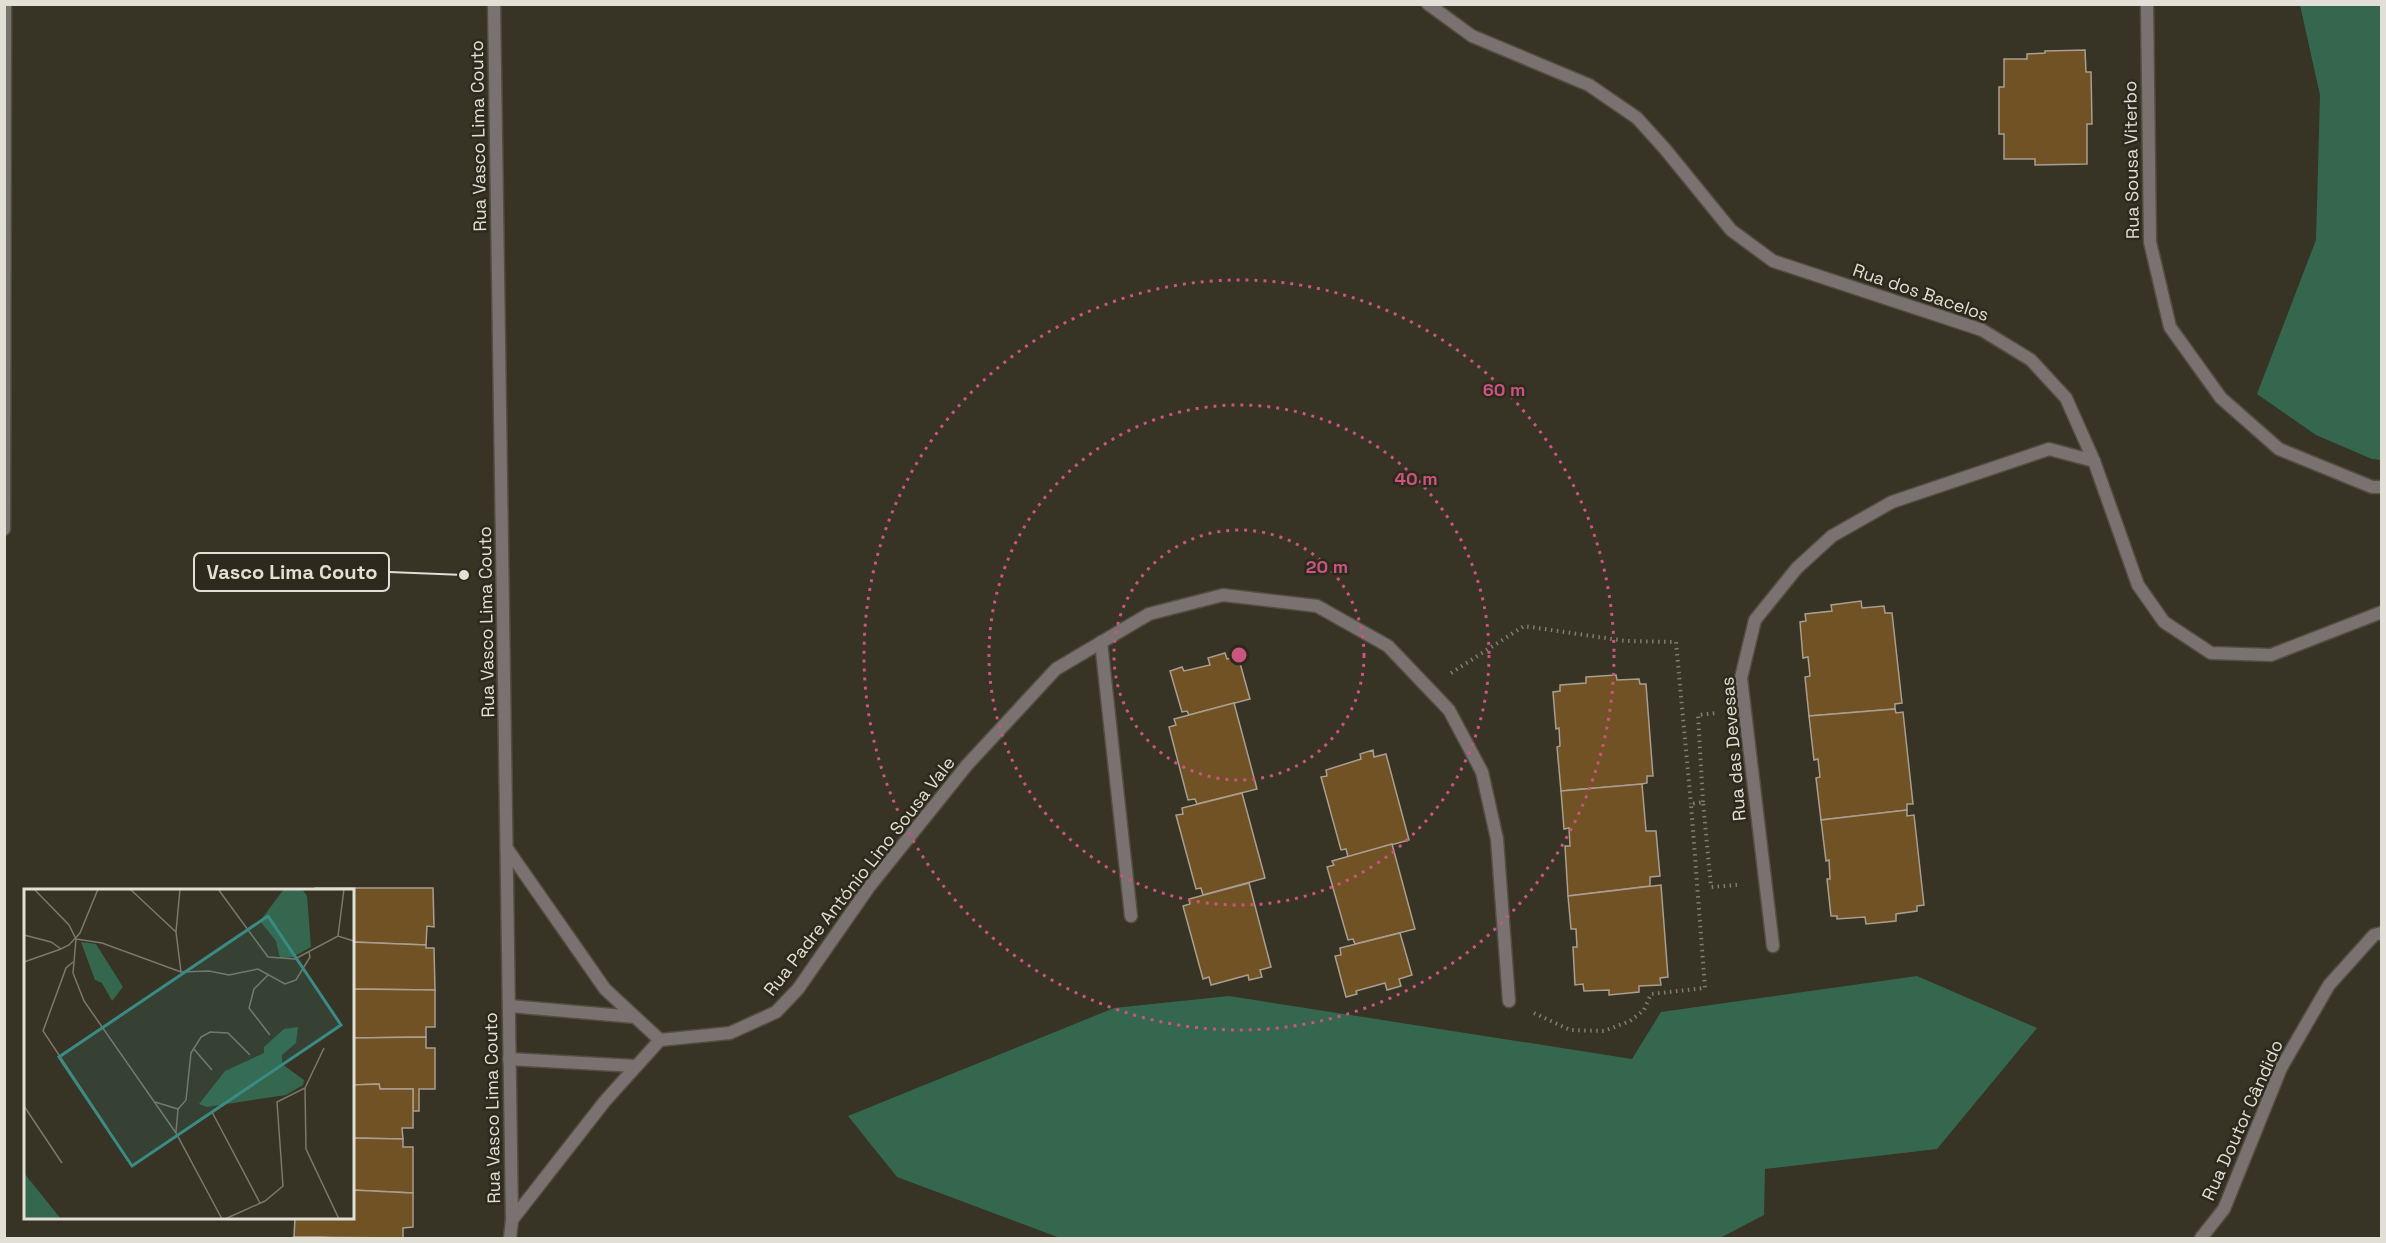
<svg xmlns="http://www.w3.org/2000/svg" width="2386" height="1243" viewBox="0 0 2386 1243" font-family="'Space Grotesk',sans-serif">
<rect width="100%" height="100%" fill="#373325"/>
<!-- green -->
<g fill="#34674d">
<path d="M2300,5h81v455l-9,-1 -56,-24 -59,-41 59,-154 4,-145z"/>
<path d="M1917,976l120,52 -100,121 -172,20 -1,46 -44,23h-660l-163,-61 -49,-61 266,-108 115,-12 403,63 29,-47z"/>
</g>
<!-- building -->
<g fill="#715225" stroke="#a99e90" stroke-width="1.5">
<path d="M2085,50l1,22h5l1,52h-5v40l-52,1v-6h-31v-25h-5v-47h5v-28h23v-5l18,-1v-2z"/>
<path d="M1861,601l1,7 22,-2 1,7h7l10,90 -7,1v5l-86,7 -4,-39 5,-1 -2,-19 -5,1 -3,-36 6,-1 -1,-7 27,-3 -1,-6z"/>
<path d="M1225,653l2,6 11,-3 12,43 -61,16 -2,-4 -5,1 -12,-41 12,-4 2,4 26,-6 -2,-7z"/>
<path d="M1616,675l1,5 22,-1 1,5h6l7,92h-6v7l-5,1 -81,7 -4,-44 3,-1 -1,-18 -3,1 -3,-37 7,-1v-6l26,-2v-6z"/>
<path d="M1234,703l23,86 -60,15 -2,-5 -7,1 -19,-73 7,-2 -2,-6z"/>
<path d="M1895,709l1,4 7,-1 10,92h-6v6l-86,10 -5,-42 4,-1 -2,-18 -4,1 -5,-44z"/>
<path d="M1373,750l1,7 12,-3 23,86 -61,17 -2,-8 -5,1 -20,-73 6,-1 -1,-6 35,-11 -1,-5z"/>
<path d="M1642,784l4,47h10l4,45 -10,1v9l-82,10 -3,-50h5l-1,-18 -5,1 -3,-38z"/>
<path d="M1242,793l23,85 -62,17 -2,-7 -5,1 -20,-74 7,-1 -1,-6z"/>
<path d="M1907,810v6l7,-1 10,90 -7,1v5l-21,3v7l-30,3 -1,-7 -28,2v-3h-6l-4,-37h3l-1,-19 -3,1 -5,-41z"/>
<path d="M1392,844l23,85 -60,15 -2,-5 -5,1 -21,-73 7,-2 -2,-4z"/>
<path d="M1249,883l22,84 -11,3 2,7 -13,3 -1,-5 -37,10 -2,-8 -6,2 -20,-73 7,-2 -1,-5z"/>
<path d="M1661,885l7,92 -8,1 1,7 -22,1v6l-30,3v-5l-25,1 -1,-7 -8,1 -2,-38h4l-1,-18h-5l-3,-33z"/>
<path d="M315,888h118l1,39 -7,-1 -1,19 -74,-3v-52h-37z"/>
<path d="M1400,933l12,42 -13,4 2,7 -14,4 -2,-7 -29,8 1,3 -11,3 -11,-41 6,-1 -1,-7z"/>
<path d="M352,942l74,3v3h8l1,42 -83,-1z"/>
<path d="M352,989l83,1v37h-9v10l-74,1z"/>
<path d="M426,1037v11h9v41h-16v22h-6v-22h-33l-1,-5 -27,1v-47z"/>
<path d="M379,1084l1,5h33v39h-11l1,11 -51,-1v-53z"/>
<path d="M352,1138l51,1v8h10v46l-61,-3z"/>
<path d="M352,1190l61,3v34l-10,1v10l-109,-1 1,-19h57z"/>
<path d="M294,1237h25l17,1h-41z"/>
</g>
<g fill="none" stroke-linecap="round" stroke-linejoin="round">
<!-- service casing -->
<g stroke="#524f41" stroke-width="15">
<path id="service" d="M2201,1238l23,-29 57,-141 48,-83 45,-50 8,-2"/>
</g>
<!-- minor casing -->
<g stroke="#524f41" stroke-width="15">
<g id="minor">
<path d="M1428,4l44,32 117,49 48,33 28,31 66,81 42,31 209,69 49,30 35,38 28,63 44,124 26,37 47,31 60,2 111,-43"/>
<path d="M4,529l1,-525"/>
<path d="M1101,642l30,274"/>
<path d="M508,850l97,139 55,51"/>
<path d="M1773,946l-32,-268 14,-58 42,-52 35,-32 60,-34 157,-53 45,12"/>
<path d="M509,1006l126,11"/>
<path d="M509,1059l127,7"/>
<path d="M512,1220l93,-119 55,-61 70,-7 46,-21 22,-23 71,-102 98,-122 89,-96 93,-55 74,-19 94,11 71,40 61,64 33,62 15,67 12,162"/>
</g>
</g>
<!-- tertiary casing -->
<g stroke="#524f41" stroke-width="15">
<g id="tertiary">
<path d="M494,4l18,1216 -2,18"/>
<path d="M2147,4l3,238 20,85 51,71 58,51 93,38h10"/>
</g>
</g>
<!-- path -->
<g stroke="#817e72" stroke-width="4" stroke-dasharray="1.5 4.5" stroke-linecap="butt">
<path d="M1451,673l73,-47 102,15 50,1 15,162"/>
<path d="M1703,802l-5,-87 19,-2"/>
<path d="M1534,1013l36,17 34,1 26,-10 14,-11 7,-16 54,-6 -14,-184 12,-2 8,85 26,-2"/>
</g>
<!-- service -->
<use href="#service" stroke="#7a7270" stroke-width="12"/>
<!-- minor -->
<use href="#minor" stroke="#7a7270" stroke-width="12"/>
<!-- tertiary -->
<use href="#tertiary" stroke="#7a7270" stroke-width="12"/>
</g>
<!-- distance rings -->
<g fill="none" stroke="#cb5480" stroke-width="3" stroke-dasharray="3 6">
<circle cx="1239" cy="655" r="125"/>
<circle cx="1239" cy="655" r="250"/>
<circle cx="1239" cy="655" r="375"/>
</g>
<g text-anchor="middle" dominant-baseline="central" stroke-width="5" stroke-linejoin="round" paint-order="stroke">
<!-- street labels -->
<g font-size="18" fill="#e1dfd6" stroke="#2d291c">
<text transform="translate(478 136) rotate(-91)">Rua Vasco Lima Couto</text>
<text transform="translate(2131 160) rotate(-91)">Rua Sousa Viterbo</text>
<text transform="translate(1921 292) rotate(19)">Rua dos Bacelos</text>
<text transform="translate(486 622) rotate(-91)">Rua Vasco Lima Couto</text>
<text transform="translate(1733 749) rotate(-95)">Rua das Devesas</text>
<text transform="translate(859 876) rotate(-52)">Rua Padre António Lino Sousa Vale</text>
<text transform="translate(492 1108) rotate(-91)">Rua Vasco Lima Couto</text>
<text transform="translate(2242 1120) rotate(-66)">Rua Doutor Cândido</text>
</g>
</g>
<!-- overview -->
<g transform="translate(24 889)">
<rect width="330" height="330" fill="#373325"/>
<path d="M260,0h18l5,7 4,51 -18,10 -13,1 -4,-17 -16,-20zM57,53l15,2 27,43 -11,14 -10,-18 -7,-3zM274,138l-2,16 -14,12v9l22,16 -1,5 -17,10 -79,12 -8,-3 26,-33 39,-18v-6l20,-18zM0,284l37,46h-37z" fill="#34674d"/>
<path fill="none" stroke="#7b786c" stroke-width="1.5" d="M10,0l35,36 7,14M106,0l46,43M156,0l-4,43 5,40M194,0l50,68 27,2 43,-23 16,5M0,46l27,7 10,7 8,-4 11,-12 18,-44M314,47l6,-47M52,50l-3,34 11,28 92,132 46,86M52,50l26,4 79,29 28,-1 20,4 29,-6 27,15 11,-4 14,-23 -1,-5M0,73l37,-13M49,73l-7,6 -23,63 65,98M245,85l-15,15 -5,19 21,27M169,159l19,22M281,199l1,61 33,70M131,213l23,7M0,217l38,57M188,223l48,91M152,243l2,-23 8,-9 5,-47 10,-16 9,-5 18,1 22,22M201,330l40,-18 18,-15 -6,-84 28,-14 19,-40"/>
<path fill="#398b83" fill-opacity="0.15" stroke="#398b83" stroke-width="3" d="M244,27l73,109 -209,141 -73,-109z"/>
<rect width="330" height="330" fill="none" stroke="#e1dfd6" stroke-width="3"/>
</g>
<circle cx="1239" cy="655" r="9" fill="#cb5480" stroke="#2d291c" stroke-width="3"/>
<g font-size="18" text-anchor="middle" font-weight="bold" fill="#cb5480" stroke="#2d291c" stroke-width="5" stroke-linejoin="round" paint-order="stroke">
<text x="1504" y="396">60 m</text>
<text x="1416" y="485">40 m</text>
<text x="1327" y="573">20 m</text>
</g>
<!-- callouts -->
<path fill="none" stroke="#e1dfd6" stroke-width="2" d="M464 575L389 572"/>
<circle fill="#e1dfd6" stroke="#2d291c" stroke-width="2" cx="464" cy="575" r="6"/>
<rect fill="#2d291c" stroke="#e1dfd6" stroke-width="2" x="194" y="553" width="195" height="38" rx="6"/>
<g font-size="20" text-anchor="middle" font-weight="bold" fill="#e1dfd6">
<text x="292" y="579">Vasco Lima Couto</text>
</g>
<!-- border -->
<rect width="2386" height="1243" fill="none" stroke="#e1dfd6" stroke-width="12"/>
</svg>
